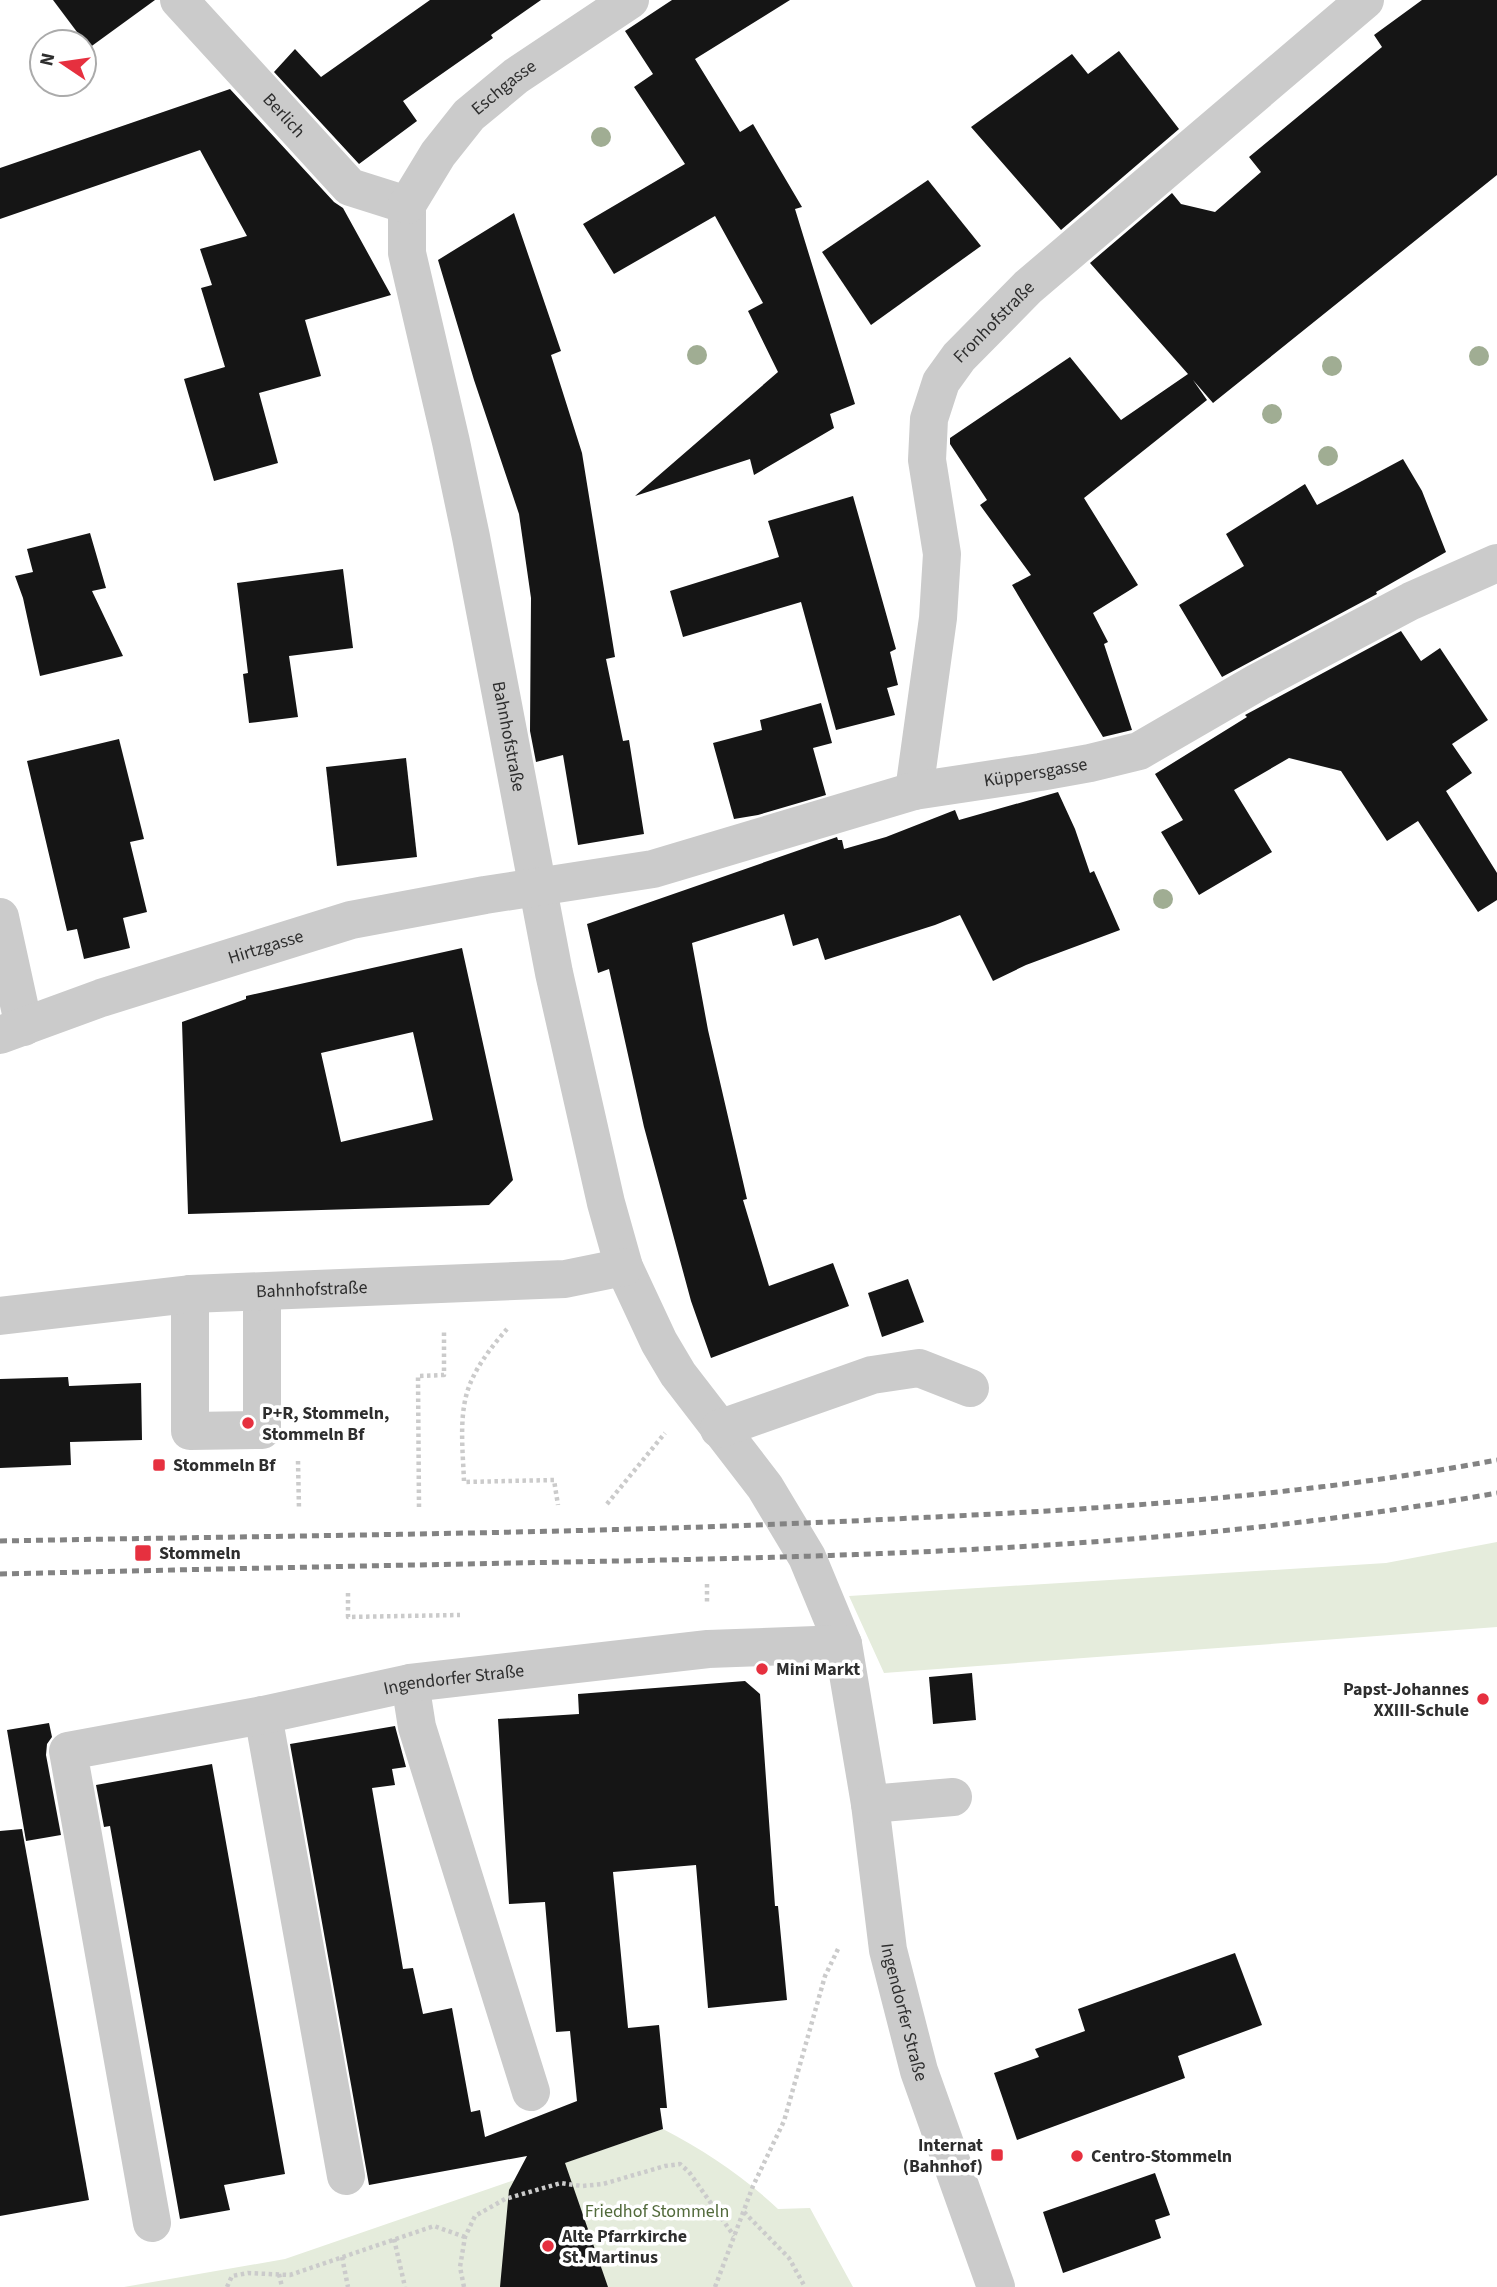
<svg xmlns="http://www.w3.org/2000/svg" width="1497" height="2287" viewBox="0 0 1497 2287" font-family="'Source Sans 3',sans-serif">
<rect width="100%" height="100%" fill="#fff"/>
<!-- green -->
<g fill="#e5ecdc">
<path d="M1497,1542v85l-613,46 -35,-77 537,-33z"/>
<path d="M663,2129c42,22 80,47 115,80l32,-1 43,79h-729l161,-28z"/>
</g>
<!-- building -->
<g fill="#151515" fill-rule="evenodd">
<path d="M53,0h102l-66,48z"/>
<path d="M430,0h111l-50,35 2,3 -90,63 14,20 -58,43 -85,-92 21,-23 26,28z"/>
<path d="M672,0h118l-95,59 45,73 13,-8 49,83 -7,2 60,195 -25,10 4,14 -80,47 -4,-16 -115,37 143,-124 -30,-61 15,-8 -48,-87 -101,58 -31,-50 102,-60 -51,-77 19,-13 -28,-43z"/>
<path d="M1422,0h75v175l-284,228 -20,-23 14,20 -123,98 54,87 -45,28 15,29 -4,2 28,86 -29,7 -91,-152 19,-10 -51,-70 7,-5 -37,-56v-6l120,-81 51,63 67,-46 -98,-111 82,-70 9,11 34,8 46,-40 -12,-15 133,-110 -8,-12z"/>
<path d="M1119,51l60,78 -118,101 -90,-103 101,-73 16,20z"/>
<path d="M230,89l104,113 9,6 48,87 -86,25 16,56 -62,17 19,70 -64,18 -30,-102 41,-12 -24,-79 11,-3 -12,-36 47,-13 -47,-86 -200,69v-51z"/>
<path d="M928,180l53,66 -110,79 -49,-73z"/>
<path d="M514,213l47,138 -10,4 31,98 33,204 -9,2 17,82 6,-1 15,94 -66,11 -15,-90 -27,7 -6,-31 1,-133 -12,-84 -45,-134 -36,-120z"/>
<path d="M1403,459l19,32 24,61 -70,40 1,2 -155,83 -43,-72 65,-39 -18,-32 79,-50 12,21z"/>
<path d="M853,496l43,153 -6,3 8,33 -11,3 8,27 -59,15 -35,-128 -118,35 -13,-46 109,-34 -11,-36z"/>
<path d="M90,533l16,55 -14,3 31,65 -83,20 -17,-78 -8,-22 18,-4 -6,-23z"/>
<path d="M343,569l10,79 -64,8 9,61 -49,6 -6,-49 5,-1 -11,-90z"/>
<path d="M1401,631l20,30 19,-13 48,72 -36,24 20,29 -26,18 51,82v27l-19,12 -60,-91 -31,20 -46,-70 -52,-13 -55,32 38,62 -73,43 -38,-63 22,-12 -28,-46 92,-57 -2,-2z"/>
<path d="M821,703l11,40 -19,5 13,47 -68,20 -24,4 -21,-76 49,-13 -2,-10z"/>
<path d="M119,739l25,100 -14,3 17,70 -24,6 7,30 -46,11 -7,-30 -10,2 -40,-170z"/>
<path d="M406,758l11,99 -80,9 -11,-99z"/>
<path d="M1058,792l17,37 15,44 4,-2 26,59 -94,35 -33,16 -33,-66 -25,10 -110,35 -7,-22 -25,8 -9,-32 -92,29 16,87 39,169 -4,1 26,86 64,-23 16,43 -138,52 -20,-57 -47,-174 -35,-158 -11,4 -11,-49 250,-87 1,3h4l2,9 42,-12 69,-27 4,10z"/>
<path d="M462,948l51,232 -24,25 -301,9 -6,-192 64,-23v-3zM413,1032l20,88 -92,22 -20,-89z"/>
<path d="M908,1279l16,43 -42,15 -14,-44z"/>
<path d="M68,1377l1,9 72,-3 1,57 -72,2 1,23 -71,3v-89z"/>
<path d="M972,1673l4,47 -43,4 -4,-47z"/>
<path d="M745,1681l15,13 15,212h3l9,94 -79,8 -12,-143 -83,7 15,156 31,-3 8,83h-7l3,21 -98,34 43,124h-108l9,-97 18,-34 -158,29 -79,-441 105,-18 11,41 -14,2 3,16 -23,3 31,181 10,-1 10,46 29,-6 19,104 9,-2 5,27 92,-36 -7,-70 -14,1 -11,-130 -36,2 -11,-185 81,-5 -1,-20z"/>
<path d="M49,1723l3,14 -5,7 -1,11 15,80 -35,6 -19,-111z"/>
<path d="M212,1764l73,410 -61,11 6,25 -50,9 -70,-393 -6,1 -8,-42z"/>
<path d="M22,1829l67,371 -89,16v-385z"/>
<path d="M1235,1953l27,72 -84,31 7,22 -168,62 -23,-67 45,-16 -4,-8 50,-18 -7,-22z"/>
<path d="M1155,2173l15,42 -15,5 6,18 -98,35 -20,-61z"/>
</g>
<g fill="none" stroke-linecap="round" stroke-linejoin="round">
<!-- path -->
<g stroke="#cbcbcb" stroke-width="4.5" stroke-dasharray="3.5 3.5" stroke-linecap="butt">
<path d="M507,1329c-14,16 -29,35 -37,55 -12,29 -7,67 -6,98l90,-2 4,25"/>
<path d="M298,1461l1,48"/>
<path d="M607,1504l58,-71"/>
<path d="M419,1507l-1,-131 26,-1v-45"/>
<path d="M707,1584v19"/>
<path d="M348,1593v24l112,-2"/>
<path d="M744,2212l45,46 16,29"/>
<path d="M394,2239l11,48"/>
<path d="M342,2257l6,30"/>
<path d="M279,2274l3,13"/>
<path d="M227,2287l5,-11 16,-3 42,2 144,-49 31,11"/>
<path d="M464,2287l-4,-20 5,-30 10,-21 30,-17 56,-16 21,3 21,-2 62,-18 15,-2 9,8 45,64"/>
<path d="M715,2287l38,-101 31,-65 41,-145 14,-29"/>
</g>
<!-- minor -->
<g stroke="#cbcbcb" stroke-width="38">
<path id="s1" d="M179,0l171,187 57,18"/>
<path id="s2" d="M407,205v48l44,189 20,95 83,436 52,230 18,64 35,75 19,32 87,113 42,70 36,87 27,160 18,146 31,121 77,216"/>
<path id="s3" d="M407,205l31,-51 31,-39 47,-39 114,-76"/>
<path id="s4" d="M914,791l24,-173 4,-64 -15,-94 2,-41 12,-37 18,-25 69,-70 337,-287"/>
<path d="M0,917l24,110"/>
<path id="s5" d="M0,1035l101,-37 250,-78 134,-25 168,-26 261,-78 126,-19 50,-9 49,-12 119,-69 153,-81 86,-38"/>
<path d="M190,1294v137l72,-1v-138"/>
<path id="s6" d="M0,1316l190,-22 375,-15 59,-12"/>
<path d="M719,1429l153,-54 47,-7 51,20"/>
<path d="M410,1683l7,44 114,365"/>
<path d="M263,1715l83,461"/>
<path d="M870,1804l83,-7"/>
<path id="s7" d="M152,2223l-84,-472 195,-36 147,-32 298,-34 135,-5"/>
</g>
<!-- rail -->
<g stroke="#838383" stroke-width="5" stroke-dasharray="7 5" stroke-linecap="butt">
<path d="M0,1541c304,-6 609,-7 912,-23 196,-9 392,-22 585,-58"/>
<path d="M0,1574c206,-5 412,-9 618,-13 294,-6 589,-16 879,-68"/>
</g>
</g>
<!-- trees -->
<g fill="#a0ad93">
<circle cx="601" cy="137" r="10"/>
<circle cx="697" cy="355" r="10"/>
<circle cx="1479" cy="356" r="10"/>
<circle cx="1332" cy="366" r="10"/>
<circle cx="1272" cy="414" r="10"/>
<circle cx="1328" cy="456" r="10"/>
<circle cx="1163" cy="899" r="10"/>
</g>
<!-- markers -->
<g fill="#e6303f" stroke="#fff" stroke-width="2.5">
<circle cx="248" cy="1423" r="7"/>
<rect x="152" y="1458" width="14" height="14" rx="3.5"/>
<rect x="134" y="1544" width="18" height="18" rx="3.5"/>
<circle cx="762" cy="1669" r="7"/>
<circle cx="1483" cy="1699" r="7"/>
<rect x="990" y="2148" width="14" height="14" rx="3.5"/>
<circle cx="1077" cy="2156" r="7"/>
<circle cx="548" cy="2246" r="7"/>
</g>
<g text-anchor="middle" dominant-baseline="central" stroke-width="7" stroke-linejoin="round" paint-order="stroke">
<!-- street labels -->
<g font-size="18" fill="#2e2e2e" stroke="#fff">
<text stroke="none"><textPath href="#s3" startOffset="154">Eschgasse</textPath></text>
<text stroke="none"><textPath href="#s1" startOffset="156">Berlich</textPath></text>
<text stroke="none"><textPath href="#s4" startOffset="494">Fronhofstraße</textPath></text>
<text stroke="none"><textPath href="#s2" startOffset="542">Bahnhofstraße</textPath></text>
<text stroke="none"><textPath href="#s5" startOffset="1071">Küppersgasse</textPath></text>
<text stroke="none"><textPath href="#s5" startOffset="280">Hirtzgasse</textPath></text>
<text stroke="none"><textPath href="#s6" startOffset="313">Bahnhofstraße</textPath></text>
<text stroke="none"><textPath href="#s7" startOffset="872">Ingendorfer Straße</textPath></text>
<text stroke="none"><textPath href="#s2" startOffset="1897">Ingendorfer Straße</textPath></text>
</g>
<!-- poi labels -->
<g font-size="18" font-weight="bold" fill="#2e2e2e" stroke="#fff" text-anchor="start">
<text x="262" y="1413">P+R, Stommeln,<tspan x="262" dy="21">Stommeln Bf</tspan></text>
<text x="173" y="1465">Stommeln Bf</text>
<text x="159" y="1553">Stommeln</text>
<text x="776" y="1669">Mini Markt</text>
<text x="1469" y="1689" text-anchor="end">Papst-Johannes<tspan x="1469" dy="21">XXIII-Schule</tspan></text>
<text x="983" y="2145" text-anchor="end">Internat<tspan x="983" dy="21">(Bahnhof)</tspan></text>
<text x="1091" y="2156">Centro-Stommeln</text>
<text x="562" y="2236">Alte Pfarrkirche<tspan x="562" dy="21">St. Martinus</tspan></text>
</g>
<!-- park labels -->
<g font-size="18" fill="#526a3b" stroke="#fff">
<text x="657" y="2211">Friedhof Stommeln</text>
</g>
</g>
<!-- north arrow -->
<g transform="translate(63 63) rotate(283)"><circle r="33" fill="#ffffff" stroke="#ababab" stroke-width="2"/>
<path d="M0-5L12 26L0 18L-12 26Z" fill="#e6303f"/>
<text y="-10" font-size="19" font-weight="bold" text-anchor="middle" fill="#2e2e2e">N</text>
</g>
</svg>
